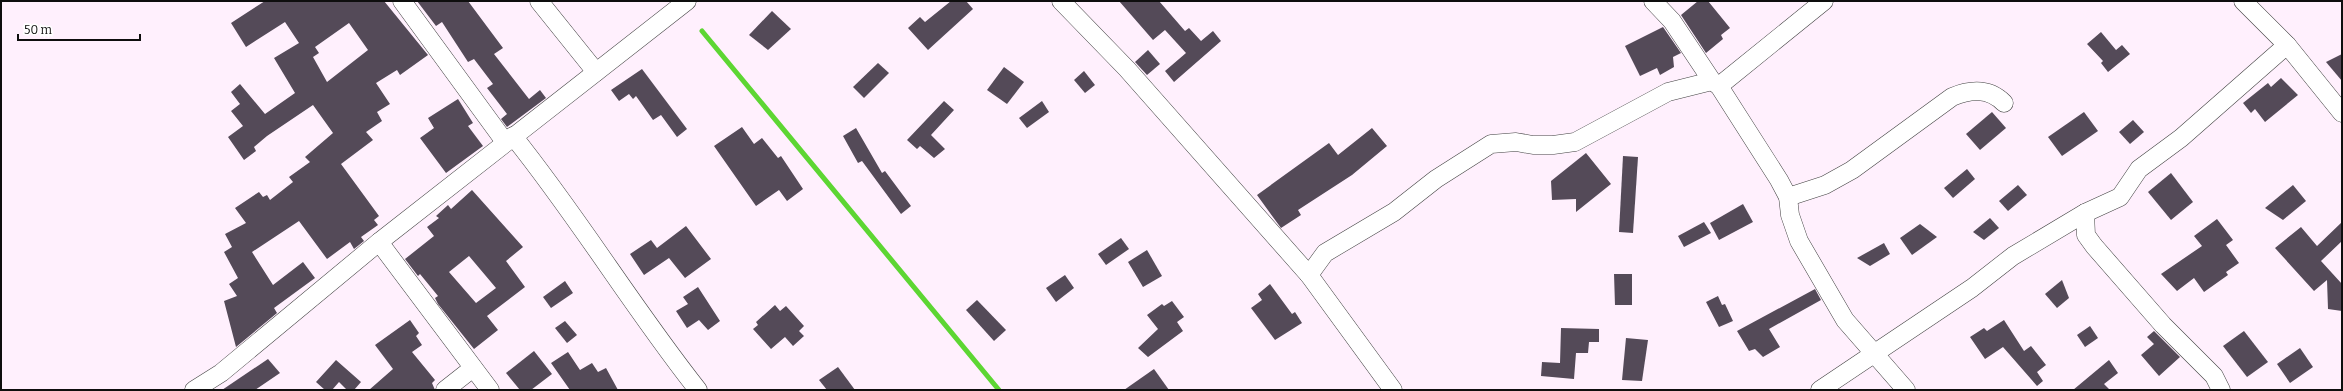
<svg xmlns="http://www.w3.org/2000/svg" width="2343" height="391" viewBox="0 0 2343 391" font-family="Bitter,serif">
<rect width="100%" height="100%" fill="#fff0fd"/>
<g fill="none" stroke-linecap="round" stroke-linejoin="round">
<!-- stream -->
<path stroke="#5dd633" stroke-width="5" d="M702,31l297,359"/>
</g>
<!-- building -->
<g fill="#544a58" fill-rule="evenodd">
<path d="M265,1h119l44,54 -28,20 -3,-5 -21,13 14,21 -13,8 5,9 -16,11 7,8 -32,24 38,52 -5,4 4,5 -17,12 3,4 -10,8 -4,-7 -23,17 -28,-38 -47,31 21,33 30,-23 12,16 -41,30 3,5 -41,34 -12,-46 13,-5 -8,-12 9,-6 -14,-26 8,-5 -7,-13 21,-11 -11,-15 24,-16 4,5 4,-2 3,5 23,-18 -4,-5 21,-15 -5,-5 28,-24 -20,-28 -46,31 -13,11 2,4 -12,9 -16,-23 15,-11 -12,-15 9,-7 -9,-12 9,-8 25,30 30,-21 -21,-35 25,-15 -14,-21 -39,25 -15,-24zM349,23l19,27 -41,32 -14,-25 6,-4 -4,-6z"/>
<path d="M417,1h51l35,47 -9,6 35,45 11,-9 6,8 -39,29 -6,-8 6,-5 -20,-26 6,-4 -19,-25 -6,3 -26,-40 -6,4z"/>
<path d="M951,1h15l7,8 -45,41 -20,-22 12,-11 5,5z"/>
<path d="M1119,1h40l26,30 4,-3 12,13 12,-10 8,10 -47,41 -9,-11 21,-18 -21,-23 -12,10z"/>
<path d="M1698,1h10l22,27 -9,7 2,4 -17,14 -25,-38z"/>
<path d="M772,11l19,18 -23,21 -19,-15z"/>
<path d="M1663,27l18,26 -8,4 1,10 -14,8 -3,-7 -17,8 -15,-30z"/>
<path d="M2101,32l15,18 6,-5 8,9 -22,18 -7,-9 2,-2 -16,-17z"/>
<path d="M1148,50l12,14 -13,11 -12,-13z"/>
<path d="M2342,54v27l-16,-19z"/>
<path d="M878,63l11,10 -25,25 -11,-11z"/>
<path d="M1004,67l20,15 -17,22 -20,-14z"/>
<path d="M642,69l45,60 -10,8 -16,-22 -8,5 -17,-24 -3,3 -4,-5 -10,7 -8,-11z"/>
<path d="M1084,71l11,14 -10,8 -11,-13z"/>
<path d="M2281,78l17,17 -33,27 -10,-13 -4,4 -8,-10 25,-20 3,4z"/>
<path d="M458,99l15,24 -5,3 15,20 -37,27 -26,-35 14,-10 -6,-10z"/>
<path d="M944,101l10,9 -23,25 14,14 -11,9 -14,-12 -3,3 -10,-9z"/>
<path d="M1042,101l7,11 -22,16 -8,-10z"/>
<path d="M1992,112l14,16 -26,22 -14,-16z"/>
<path d="M2084,112l14,19 -36,25 -14,-19z"/>
<path d="M2133,120l11,12 -14,12 -11,-12z"/>
<path d="M742,127l12,17 8,-6 16,20 3,-2 22,33 -16,12 -8,-11 -23,16 -42,-60z"/>
<path d="M856,128l26,45 3,-2 26,35 -10,8 -39,-53 -4,2 -15,-27z"/>
<path d="M1372,128l15,18 -35,29 -54,35 3,5 -20,13 -24,-33 72,-52 9,12z"/>
<path d="M1586,153l25,31 -35,28v-13l-24,1 -1,-19z"/>
<path d="M1623,156l15,1 -5,76 -14,-1z"/>
<path d="M1967,169l8,10 -22,19 -9,-10z"/>
<path d="M2171,173l22,29 -22,18 -23,-28z"/>
<path d="M2018,185l9,10 -19,16 -9,-10z"/>
<path d="M2293,185l13,16 -23,19 -18,-12z"/>
<path d="M472,190l51,57 -17,14 19,26 -38,29 11,14 -24,19 -36,-45 -3,-6 3,-2 -18,-22 -2,2 -13,-17 29,-23 -7,-9 12,-9 -3,-2 12,-11 3,4zM469,256l27,32 -20,15 -27,-31z"/>
<path d="M1743,204l10,18 -34,18 -9,-17z"/>
<path d="M1990,218l9,10 -15,12 -11,-8z"/>
<path d="M2217,219l16,21 -7,5 13,18 -13,9 2,3 -24,17 -10,-14 -17,13 -16,-17 41,-28 -8,-10z"/>
<path d="M1704,222l7,11 -27,14 -6,-11z"/>
<path d="M2342,222v19l-21,20 21,23v27l-14,-2 -1,-29 -13,11 -39,-43 26,-21 16,19z"/>
<path d="M1920,224l17,13 -25,18 -12,-17z"/>
<path d="M686,226l25,33 -26,19 -16,-20 -25,17 -14,-21 21,-14 6,8z"/>
<path d="M1121,238l8,11 -23,16 -8,-11z"/>
<path d="M1884,243l6,11 -20,12 -13,-8z"/>
<path d="M1147,250l15,26 -19,11 -15,-25z"/>
<path d="M1614,274h18v31h-17z"/>
<path d="M1065,275l9,13 -18,14 -10,-14z"/>
<path d="M2062,280l7,18 -12,10 -12,-14z"/>
<path d="M565,281l8,12 -22,15 -8,-11z"/>
<path d="M1270,284l22,30 3,-2 7,11 -27,17 -24,-32 11,-8 -4,-6z"/>
<path d="M698,287l22,34 -12,9 -9,-10 -12,8 -11,-17 12,-7 -5,-7z"/>
<path d="M1815,289l6,11 -52,29 11,18 -17,10 -8,-8 -6,2 -12,-20z"/>
<path d="M1718,296l4,9 3,-1 8,17 -14,6 -13,-25z"/>
<path d="M977,300l29,30 -12,11 -28,-31z"/>
<path d="M1172,301l12,16 -7,5 6,9 -35,26 -10,-9 20,-19 -11,-14 15,-11 2,2z"/>
<path d="M775,305l5,6 6,-5 18,20 -5,5 5,5 -11,10 -8,-9 -14,12 -18,-20 5,-4 -2,-3z"/>
<path d="M410,320l9,13 -3,3 6,9 -10,7 23,28 -3,3 3,7h-66l24,-21 -18,-24z"/>
<path d="M2004,320l20,31 7,-5 15,19 -9,7 6,9 -6,5 -34,-39 -18,12 -15,-22 14,-9 3,3z"/>
<path d="M565,321l12,14 -10,8 -12,-15z"/>
<path d="M2090,326l8,12 -13,9 -8,-12z"/>
<path d="M1561,328l38,1v13h-10l-1,11h-12l-2,26 -33,-3 1,-14 18,1z"/>
<path d="M2154,331l26,26 -21,19 -18,-21 13,-11 -7,-7z"/>
<path d="M2244,331l24,31 -21,15 -24,-31z"/>
<path d="M1626,338l22,2 -6,41 -20,-1z"/>
<path d="M2300,348l13,19 -23,16 -13,-19z"/>
<path d="M534,351l18,23 -21,16h-11l-14,-17z"/>
<path d="M568,352l12,18 12,-7 6,9 8,-4 12,22h-48l-19,-27z"/>
<path d="M268,359l12,14 -25,17h-33z"/>
<path d="M336,360l25,22 -7,8h-7l-8,-8 -7,8h-7l-9,-8z"/>
<path d="M2109,360l9,13 -14,11 6,6h-37z"/>
<path d="M838,367l17,23h-28l-8,-10z"/>
<path d="M1154,369l15,21h-45z"/>
</g>
<g fill="none" stroke-linecap="round" stroke-linejoin="round">
<!-- street casing -->
<g stroke="#414141" stroke-width="19">
<g id="street">
<path d="M402,1l103,141"/>
<path d="M539,1l57,71"/>
<path d="M1061,1l66,68 182,206 84,115"/>
<path d="M1653,1l19,20 40,60 7,5 60,94 9,17 2,18 9,26 46,79 61,70"/>
<path d="M2243,1l44,44 55,68"/>
<path d="M1719,86l105,-85"/>
<path d="M513,136c66,82 120,172 185,254"/>
<path d="M1788,197l37,-12 27,-15 100,-73c19,-8 37,-9 52,6"/>
<path d="M2085,213l1,22 8,11 69,79 51,51 7,14"/>
<path d="M379,242l111,148"/>
<path d="M1309,275l16,-22 69,-41 42,-33 55,-35 25,-2 17,3h20l22,-3 93,-50 44,-11"/>
<path d="M194,390l27,-17 158,-131 308,-241"/>
<path d="M445,390l28,-22"/>
<path d="M1820,390l152,-102 41,-32 72,-43 35,-16 19,-28 42,-31 106,-93"/>
</g>
</g>
<!-- street -->
<use href="#street" stroke="#fff" stroke-width="18"/>
</g>
<!-- border -->
<rect width="2343" height="391" fill="none" stroke="#0e0e0e" stroke-width="4"/>
<!-- scale -->
<path d="M18 34v6h122v-6" fill="none" stroke="#0e0e0e" stroke-width="2"/>
<text x="24" y="34" font-size="12" fill="#0e0e0e" stroke="#ffffff" stroke-width="3" paint-order="stroke">50 m</text>
</svg>
